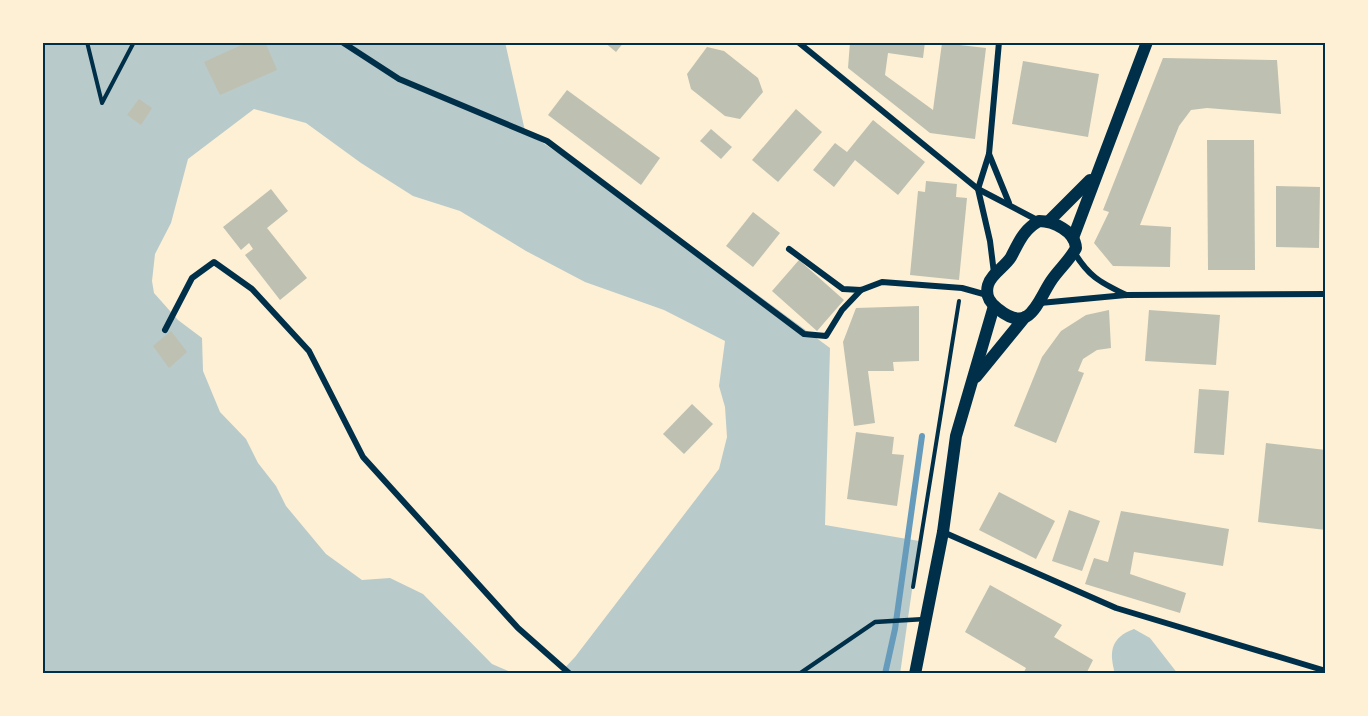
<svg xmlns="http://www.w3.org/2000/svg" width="1368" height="716" viewBox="0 0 1368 716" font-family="Poppins,sans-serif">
<rect width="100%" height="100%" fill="#fdf0d5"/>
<!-- green -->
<g fill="#b9caca">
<path d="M42,42h463l20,89 104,69 201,148 -5,177 94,16 -19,133h-341l16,-17 144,-188 8,-32 -2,-30 -6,-21 6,-45 -61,-31 -79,-28 -59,-31 -66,-40 -47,-15 -52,-33 -55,-40 -52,-14 -66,50 -17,64 -16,31 -3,27 2,12 24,27 24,18 1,33 17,41 26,27 12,24 18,23 10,20 40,48 36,26 28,-2 33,16 69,70 23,10h-473z"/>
<path d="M1134,629l16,9 28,36h-63c-6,-22 -5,-36 19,-45z"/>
</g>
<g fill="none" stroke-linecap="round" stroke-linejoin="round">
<!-- stream -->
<path stroke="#669bbc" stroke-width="6" d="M885,674l10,-45 27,-193"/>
</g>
<!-- building -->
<g fill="#bec0b2">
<path d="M248,42h17l12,28 -57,25 -16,-33z"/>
<path d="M604,42h20l-8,10z"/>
<path d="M850,42h75l-2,16 -35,-5 -3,22 48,35 9,-67 44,5 -11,91 -45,-6 -82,-65z"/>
<path d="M707,47l17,4 34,27 5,14 -23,27 -15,-3 -34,-27 -4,-15z"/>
<path d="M1163,58l114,2 4,54 -74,-6 -16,2 -12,16 -39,99 31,2 -1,40 -57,-1 -19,-23 15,-31 -6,-2z"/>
<path d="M1023,61l76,13 -11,63 -76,-13z"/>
<path d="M567,90l93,68 -19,27 -93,-70z"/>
<path d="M139,99l13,9 -11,17 -14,-10z"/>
<path d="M796,109l26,23 -44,50 -26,-22z"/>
<path d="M873,120l52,42 -27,33 -43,-35 -21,27 -21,-17 22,-27 12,9z"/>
<path d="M711,129l21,18 -11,12 -21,-18z"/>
<path d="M1207,140h47l1,130h-47z"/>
<path d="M926,181l31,3 -1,13 11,1 -8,82 -49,-5 8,-84 7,1z"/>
<path d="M1276,186l44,1 -1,61 -43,-1z"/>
<path d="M271,189l17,22 -21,17 40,50 -27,22 -35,-45 8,-6 -4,-6 -8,7 -18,-23z"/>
<path d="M753,212l27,21 -27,34 -27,-21z"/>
<path d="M799,260l45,40 -27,31 -45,-40z"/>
<path d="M919,306v55l-26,1 1,9h-26l7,52 -21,3 -11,-84 13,-34z"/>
<path d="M1109,310l2,38 -14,2 -14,9 -5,12 6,2 -28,70 -42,-17 28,-69 19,-26 25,-16z"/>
<path d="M1149,310l71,5 -4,50 -71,-4z"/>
<path d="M171,331l16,21 -18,16 -16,-22z"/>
<path d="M1199,389l30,2 -5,64 -30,-2z"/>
<path d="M692,404l21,20 -29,30 -21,-20z"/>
<path d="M856,432l38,5 -2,17 12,1 -7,51 -50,-7z"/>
<path d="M1266,443l60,7v80l-68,-8z"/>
<path d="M999,492l56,29 -19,38 -57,-29z"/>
<path d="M1069,510l31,11 -18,50 -30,-10z"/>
<path d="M1121,511l108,18 -6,37 -89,-14 -4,22 56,19 -6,20 -95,-29 9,-26 14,4z"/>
<path d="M990,585l72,40 -8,12 39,23 -7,14h-63l3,-6 -61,-36z"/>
</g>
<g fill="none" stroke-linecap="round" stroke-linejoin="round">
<!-- path -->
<g stroke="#003049" stroke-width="4">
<path d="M87,42l15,61 32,-61"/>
<path d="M913,587l46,-286"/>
</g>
<!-- service -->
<path stroke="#003049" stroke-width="4.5" d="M799,674l76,-52 50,-3"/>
<!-- minor -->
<g stroke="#003049" stroke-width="6">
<path d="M342,42l57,37 148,62 257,193 22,2 16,-26 19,-20"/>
<path d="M798,42l180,147 61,32"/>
<path d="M989,154l20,49"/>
<path d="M789,249l54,40 18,1 21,-8 80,6 25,7"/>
<path d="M1074,252c15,25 26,30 52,43"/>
<path d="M994,273l-4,-32 -12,-52 11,-35 10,-112"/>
<path d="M1040,303l86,-8 200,-1"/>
<path d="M165,330l27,-52 22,-16 38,27 57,62 54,106 155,171 52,46"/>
<path d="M943,532l173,76 210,63"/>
</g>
<!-- secondary -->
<g stroke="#003049" stroke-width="12">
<path d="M1039,221c14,0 36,10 37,27 -6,12 -18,22 -25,33 -14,21 -21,54 -53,28 -8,-6 -13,-13 -10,-24 3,-11 17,-18 23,-28 8,-15 12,-27 28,-36z"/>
<path d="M1049,221l41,-41"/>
<path d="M1073,238l74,-196"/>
<path d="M976,377l49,-60"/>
<path d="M915,674l28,-142 13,-96 38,-130"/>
</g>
</g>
<!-- border -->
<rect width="1368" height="716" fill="none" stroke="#fdf0d5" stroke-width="87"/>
<rect x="44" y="44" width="1280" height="628" fill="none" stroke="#003049" stroke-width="2"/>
</svg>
